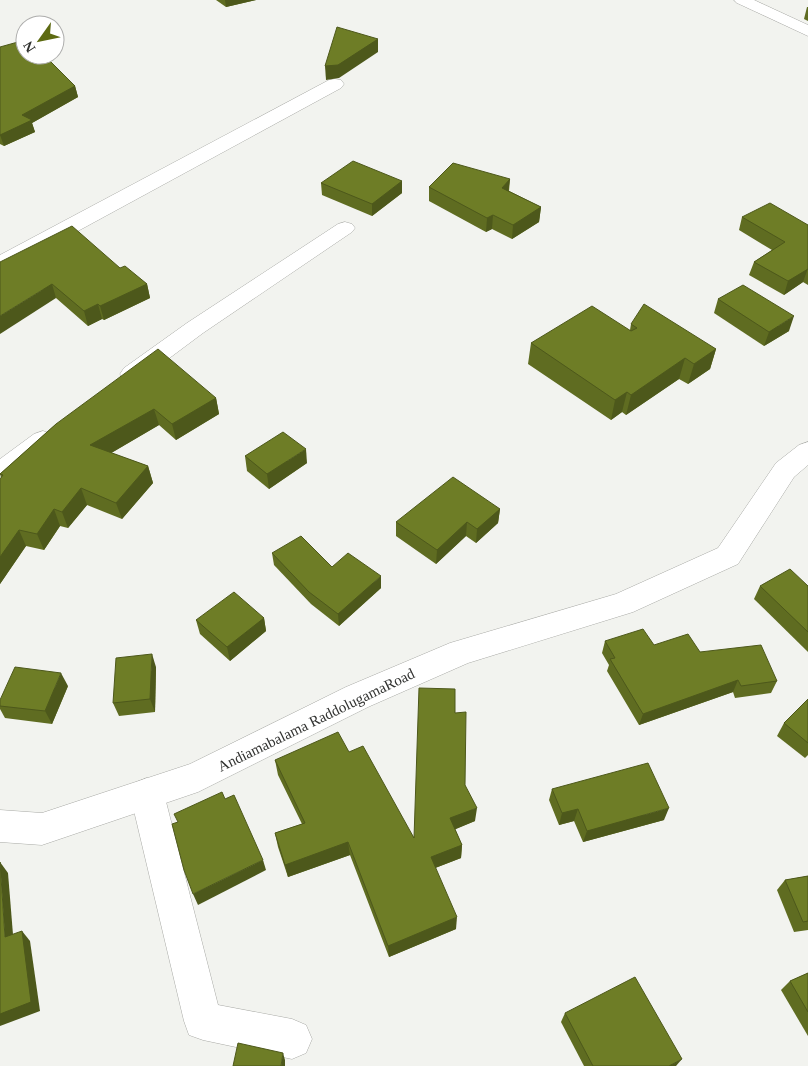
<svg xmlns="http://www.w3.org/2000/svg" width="808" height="1066" viewBox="0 0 808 1066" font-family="Georgia,serif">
<rect width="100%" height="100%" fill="#f2f3ef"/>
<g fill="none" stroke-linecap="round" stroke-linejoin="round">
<!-- minor casing -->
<g stroke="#a9aaa6" stroke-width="1">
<g id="minor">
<path d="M734,0h20l54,25v11l-71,-33z"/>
<path d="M335,79l6,1 3,4 -3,4 -333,181 -8,1v-15l329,-175z"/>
<path d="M345,222l7,2 3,4 -3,4 -149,101 -63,47 -8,2 -8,-2 -4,-6 4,-6 63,-45 151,-99z"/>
<path d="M43,431l9,3 4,6 -4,6 -43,33 -9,2v-22l34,-25z"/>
<path d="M147,778l12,5 5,11 54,211 74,14 14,6 6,14 -6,14 -14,6 -89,-19 -14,-5 -5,-14 -54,-227 5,-11z"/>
</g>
</g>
<!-- tertiary casing -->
<g stroke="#a9aaa6" stroke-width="1">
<path id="tertiary" d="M808,442v23l-14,12 -56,87 -105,48 -165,51 -100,44 -170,85 -156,53 -42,-3v-32l42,3 148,-49 156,-77 104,-44 166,-49 102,-46 58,-85 23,-18z"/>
</g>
<!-- minor -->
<use href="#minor" fill="#fff" fill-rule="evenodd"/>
<!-- tertiary -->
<use href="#tertiary" fill="#fff" fill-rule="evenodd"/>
</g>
<!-- wall -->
<g fill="#5f6c21">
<path d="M216,0h40l-30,7z"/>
<path d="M807,7h1v14l-4,-2z"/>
<path d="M0,47l75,39 3,11 -46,26 3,9 -31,14 -4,-2z"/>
<path d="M510,179l-1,12 32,16 -2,15 -27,17 -20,-10 -6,3 -57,-31v-14z"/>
<path d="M402,181v12l-30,23 -50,-21 -1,-12z"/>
<path d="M742,217l66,8v60l-5,-3 -19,13 -35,-20 5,-13 18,-12 -33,-20z"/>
<path d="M0,262l120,6 27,16 3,14 -46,22 -2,-1 -14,7 -32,-28z"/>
<path d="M718,299l71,32 -25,15 -50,-33z"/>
<path d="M631,324l85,25 -6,20 -22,15 -9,-5 -53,36 -4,-3 -11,8 -83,-56 3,-21 99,-13z"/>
<path d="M216,398l3,16 -43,26 -17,-15 -48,28 37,13 5,17 -31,36 -35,-14 -19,23 -8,-2 -16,24 -18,-4 -26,38 1,-106 -1,-4 56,-50z"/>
<path d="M245,456l62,7 -38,26 -22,-18z"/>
<path d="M500,509l-2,14 -22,20 -10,-7 -30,28 -40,-28v-14z"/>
<path d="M272,553l60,14 49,21 -42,38 -28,-22 -37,-39z"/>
<path d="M760,586h48v66l-54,-53z"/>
<path d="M264,618l2,13 -36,30 -30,-27 -4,-14z"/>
<path d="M605,641l49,4 46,7 77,29 -6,12 -36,5 -2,-6 -94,33 -32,-54 2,-6 -7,-12z"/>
<path d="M156,667l-1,45 -36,4 -6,-13z"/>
<path d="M68,686l-16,38 -47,-6 -5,-9v-9z"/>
<path d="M808,699v56l-3,3 -28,-22 7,-13z"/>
<path d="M455,713l10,72 10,36 -20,8 7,16 -1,13 -26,10 21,61 -67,28 -39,-102 -62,22 -10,-30 -3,-14 27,-9 -24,-49 -3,-15 74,-8 65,86z"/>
<path d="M552,789l112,31 -81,22 -9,-21 -15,4 -10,-25z"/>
<path d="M808,876v54l-14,2 -17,-42 8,-10z"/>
<path d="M808,973v63l-27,-46 9,-9z"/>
<path d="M565,1013l111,53h-92l-23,-44z"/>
</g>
<!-- shaded-wall -->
<g fill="#4d581b">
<path d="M225,0h31l-30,7z"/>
<path d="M378,39v13l-39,26 -13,2 -1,-14z"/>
<path d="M75,86l3,11 -46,26 3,9 -31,14 -4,-11 22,-20z"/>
<path d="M510,179l-2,14 -6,-5z"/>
<path d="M402,181v12l-30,23v-12z"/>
<path d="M541,207l-2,15 -27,17 1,-14z"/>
<path d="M493,215l-1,14 -6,3 1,-14z"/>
<path d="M808,268l-5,14 -19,13 4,-14z"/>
<path d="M52,284l4,14 -56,36v-18z"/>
<path d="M147,284l3,14 -46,22 -4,-14z"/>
<path d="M98,304l4,15 -14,7 -4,-15z"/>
<path d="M794,316l-5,15 -25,15 5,-14z"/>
<path d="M716,349l-6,20 -22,15 6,-20z"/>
<path d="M685,358l-6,21 -53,36 5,-20z"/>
<path d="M627,392l-5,20 -11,8 4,-20z"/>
<path d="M216,398l3,16 -43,26 -4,-16z"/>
<path d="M154,409l5,16 -63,37 -6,-17z"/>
<path d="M306,449l1,14 -38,26 -2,-15z"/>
<path d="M148,466l5,17 -31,36 -6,-16z"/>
<path d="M81,488l6,17 -19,23 -6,-16z"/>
<path d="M54,509l6,17 -16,24 -7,-16z"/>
<path d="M500,509l-2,14 -22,20 1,-14z"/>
<path d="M467,522l-1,14 -30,28 1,-14z"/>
<path d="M19,530l7,16 -26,38v-27z"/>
<path d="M381,576v12l-42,38 -1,-12z"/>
<path d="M264,618l2,13 -36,30 -3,-14z"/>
<path d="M152,654l4,13 -1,45 -5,-13z"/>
<path d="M61,673l7,13 -16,38 -7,-13z"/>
<path d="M738,680l-5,12 -94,33 4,-11z"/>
<path d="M477,808l-2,13 -26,11 1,-14z"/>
<path d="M669,808l-5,12 -81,22 4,-11z"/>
<path d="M578,809l-4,12 -15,4 3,-12z"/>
<path d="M348,842l2,13 -62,22 -3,-12z"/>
<path d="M462,845l-1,13 -31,12 1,-13z"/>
<path d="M263,860l3,10 -68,35 -5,-11z"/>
<path d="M0,862l8,11 6,74 -9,-10z"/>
<path d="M457,917l-1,12 -67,28 -1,-11z"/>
<path d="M22,931l8,10 10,70 -40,15v-12z"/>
<path d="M283,1053l2,7v6h-4z"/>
<path d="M682,1059l-6,7h-7z"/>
</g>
<!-- building -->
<g fill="#6e7d26" stroke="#4d581b">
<path d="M337,27l41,12 -40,26 -13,1z"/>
<path d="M25,40v15h19l31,31 -53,29 10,5 -32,15v-88z"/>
<path d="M353,161l49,20 -30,23 -51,-21z"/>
<path d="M453,163l57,16 -8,9 39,19 -28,18 -20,-10 -6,3 -58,-31z"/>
<path d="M770,203l38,22v44l-20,12 -34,-19 31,-20 -43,-25z"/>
<path d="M72,226l48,42 5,-2 22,18 -47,22 -2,-2 -14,7 -32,-27 -52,32v-54z"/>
<path d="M743,285l51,31 -25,16 -51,-33z"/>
<path d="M644,304l72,45 -22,15 -9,-6 -54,37 -4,-3 -12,8 -84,-57 61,-37 39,25 6,-3 -6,-4z"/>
<path d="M158,349l58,49 -44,26 -18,-15 -64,36 58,21 -32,37 -35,-15 -19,24 -8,-3 -17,25 -18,-4 -19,27v-78l3,-4 -3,-1 56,-50z"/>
<path d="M283,432l23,17 -39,25 -22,-18z"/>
<path d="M453,477l47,32 -23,20 -10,-7 -30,28 -41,-28z"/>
<path d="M301,536l31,31 16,-14 33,23 -43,38 -29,-22 -37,-39z"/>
<path d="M790,569l18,17v46l-48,-46z"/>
<path d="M234,592l30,26 -37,29 -31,-27z"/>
<path d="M643,629l11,16 34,-11 12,18 61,-7 16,36 -36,5 -3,-6 -95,34 -33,-55 5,-1 -10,-17z"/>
<path d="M152,654l-2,45 -37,4 3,-45z"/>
<path d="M15,667l46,6 -16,38 -45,-5v-6z"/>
<path d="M419,688l36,1v24l11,-1 -1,73 12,23 -27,10 12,27 -31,12 26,60 -69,29 -40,-104 -63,23 -10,-32 30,-10 -30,-63 63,-28 11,20 14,-6 51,92z"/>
<path d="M808,699v44l-24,-20z"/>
<path d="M648,763l21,45 -82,23 -9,-22 -16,4 -10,-24z"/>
<path d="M222,792l3,7 9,-4 29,65 -70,34 -9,-24 -12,-46 6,-2 -4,-8z"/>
<path d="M0,862l5,75 17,-6 9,71 -31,12z"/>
<path d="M808,876v45l-5,1 -18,-42z"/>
<path d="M808,973v39l-18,-31z"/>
<path d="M635,977l47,82 -13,7h-76l-28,-53z"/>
<path d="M238,1043l45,10 -2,13h-48z"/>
</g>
<g text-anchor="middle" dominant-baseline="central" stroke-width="5" stroke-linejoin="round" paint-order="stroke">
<!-- street labels -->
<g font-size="15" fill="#313230" stroke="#fff">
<text transform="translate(316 720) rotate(-26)">Andiamabalama RaddolugamaRoad</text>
</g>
</g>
<!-- north arrow -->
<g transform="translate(40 40) rotate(237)"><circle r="24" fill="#ffffff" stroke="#adadac"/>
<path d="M0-4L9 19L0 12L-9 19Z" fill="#5d6a12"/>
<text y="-8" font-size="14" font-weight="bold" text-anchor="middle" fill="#313230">N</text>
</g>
</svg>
